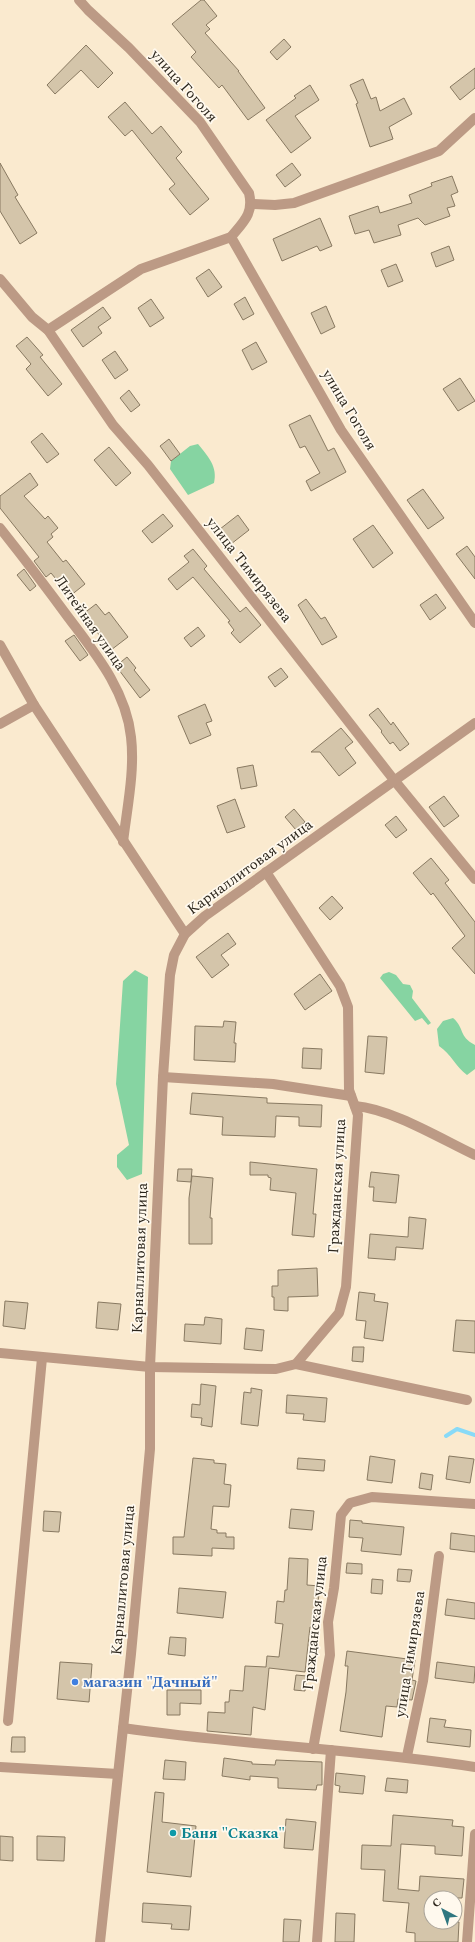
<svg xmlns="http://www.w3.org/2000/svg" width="475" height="1942" viewBox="0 0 475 1942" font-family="Spectral,serif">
<rect width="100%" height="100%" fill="#faeacf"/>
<!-- green -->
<g fill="#86d4a2">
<path d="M198,444c10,12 20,23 16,39l-26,12 -18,-26 1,-8 19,-15z"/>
<path d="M135,970l13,7 -6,197 -15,6 -10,-13v-12l12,-10 -13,-61 7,-103z"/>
<path d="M389,972l7,3 7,9 7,1 3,6 -1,7 19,25 -3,2 -6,-7 -7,3 -35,-43 3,-4z"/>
<path d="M453,1018c12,10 5,18 22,27v24l-8,6c-11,-8 -16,-21 -28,-29l-2,-17 6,-8z"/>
</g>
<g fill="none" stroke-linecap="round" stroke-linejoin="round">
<!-- stream -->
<path stroke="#88daf7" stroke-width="4" d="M446,1436l11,-7 18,6"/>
</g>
<!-- building -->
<g fill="#d4c5aa" stroke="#887961">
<path d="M201,0h3l13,16 -11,9 4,4 -5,4 34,38h-1l27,37 -17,12 -26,-35 -3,3 -28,-31 5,-5 -24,-28z"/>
<path d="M284,39l7,8 -14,13 -7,-8z"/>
<path d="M86,45l27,28 -15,15 -17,-18 -26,24 -8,-9z"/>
<path d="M475,68v20l-15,12 -10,-13z"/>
<path d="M363,79l8,20 5,-2 4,14 24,-13 8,16 -23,13 4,12 -23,8 -14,-43 2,-1 -8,-18z"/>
<path d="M310,85l9,15 -24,16 16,22 -20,15 -25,-33 30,-22 -2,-2z"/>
<path d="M125,102l27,32 9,-8 21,26 -6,6 33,41 -19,16 -21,-26 6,-5 -43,-54 -7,6 -17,-19z"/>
<path d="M0,163l18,32 -3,2 22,36 -17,11 -20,-33z"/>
<path d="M292,163l9,12 -16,12 -9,-12z"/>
<path d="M452,176l6,16 -7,3 4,11 -8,2 3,8 -25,9 -7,-7 -20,7 3,10 -27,8 -5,-13 -14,4 -6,-18 29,-10 2,7 32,-10 -3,-8 23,-9 -1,-3z"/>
<path d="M320,218l12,28 -12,5 -3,-5 -35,15 -9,-22z"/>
<path d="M449,246l5,14 -18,7 -5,-14z"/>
<path d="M396,264l7,17 -15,6 -7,-17z"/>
<path d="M209,269l13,18 -14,10 -12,-19z"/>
<path d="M245,297l9,17 -11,6 -9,-16z"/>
<path d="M151,299l13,19 -14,9 -12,-19z"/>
<path d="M326,306l9,21 -14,7 -10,-21z"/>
<path d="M103,307l8,11 -13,9 4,6 -19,14 -12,-17z"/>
<path d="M27,337l16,18 -3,2 22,27 -14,12 -22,-27 5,-5 -15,-18z"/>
<path d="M256,342l11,20 -15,8 -10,-20z"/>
<path d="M115,351l13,19 -13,9 -13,-19z"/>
<path d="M460,378l15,23 -17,10 -15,-22z"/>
<path d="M129,390l11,15 -9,7 -11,-14z"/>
<path d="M310,415l18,36 6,-3 12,24 -35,19 -5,-10 14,-8 -15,-27 -5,2 -11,-23z"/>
<path d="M42,433l17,21 -12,9 -16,-21z"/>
<path d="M169,439l11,15 -9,7 -11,-15z"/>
<path d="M109,447l22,26 -15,13 -22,-26z"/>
<path d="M30,473l8,12 -14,11 21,23 3,-3 10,12 -7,6 2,3 -6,5 16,20 3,-2 19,24 -15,12 -19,-23 -5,4 -12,-16 5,-4 -39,-49v-12z"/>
<path d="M423,489l21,29 -16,11 -21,-29z"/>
<path d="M163,514l10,12 -21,17 -10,-12z"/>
<path d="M238,515l11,15 -18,14 -11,-15z"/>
<path d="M373,525l20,28 -20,15 -20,-29z"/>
<path d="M467,546l8,11v22l-19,-25z"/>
<path d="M193,549l14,17 -3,3 36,43 6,-5 15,18 -21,18 -9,-10 3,-3 -6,-8 2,-1 -37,-44 -16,13 -9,-11 21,-17 -5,-6z"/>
<path d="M24,569l12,17 -6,5 -13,-16z"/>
<path d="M436,594l10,14 -16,12 -10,-15z"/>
<path d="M306,599l15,20 4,-2 12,20 -15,8 -24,-40z"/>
<path d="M96,604l9,11 4,-3 19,25 -17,13 -28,-36z"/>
<path d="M198,627l7,9 -14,11 -7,-9z"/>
<path d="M74,635l14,20 -8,6 -15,-20z"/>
<path d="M127,657l9,11 -2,2 16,20 -10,8 -24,-32z"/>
<path d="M281,668l7,9 -13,10 -7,-10z"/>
<path d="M205,704l7,17 -6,2 5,12 -21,9 -12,-28z"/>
<path d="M378,708l13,17 2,-3 16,22 -9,7 -7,-9 -3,2 -9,-12 1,-1 -13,-16z"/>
<path d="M341,728l12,14 -8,6 11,15 -17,13 -19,-24h-9z"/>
<path d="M253,765l4,21 -16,3 -4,-21z"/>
<path d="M444,796l15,20 -15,11 -15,-20z"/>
<path d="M235,799l10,28 -18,6 -10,-27z"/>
<path d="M294,809l11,13 -9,8 -11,-13z"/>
<path d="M396,816l11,14 -11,8 -11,-13z"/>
<path d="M431,858l18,22 -4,3 30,39v52l-23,-26 13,-12 -32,-43 -2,2 -18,-22z"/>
<path d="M332,896l11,12 -13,12 -11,-12z"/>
<path d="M228,933l8,11 -15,11 8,10 -17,13 -16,-21z"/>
<path d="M320,974l12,17 -27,19 -11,-16z"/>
<path d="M224,1021l12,1 -2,21h2l-1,19 -41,-2 1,-34 28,1z"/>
<path d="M368,1036l19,1 -3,37 -19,-2z"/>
<path d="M303,1048l19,1 -1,20 -19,-1z"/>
<path d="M192,1093l75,5v5l55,2 -1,22 -22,-1v-9l-23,-1 -1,21 -53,-2 1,-18 -33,-3z"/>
<path d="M250,1162l67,7 -4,45h3l-2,23 -22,-2 4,-42 -26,-3 1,-12 -3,-1v-2h-18z"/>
<path d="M178,1169h14l-1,13 -14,-1z"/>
<path d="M371,1172l28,3 -3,28 -23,-2 1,-14h-5z"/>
<path d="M192,1176l21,2 -3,40h2v26h-23v-46z"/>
<path d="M409,1217l17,2 -3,30 -27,-2 -1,13 -27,-2 2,-24 38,3z"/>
<path d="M317,1268l1,28 -30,1v14l-14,-1v-13h-2v-11h6v-16z"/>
<path d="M359,1292l16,2 -1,7 14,2 -5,38 -19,-3 2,-17 -10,-1z"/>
<path d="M5,1301l23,2 -3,26 -22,-3z"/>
<path d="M98,1302l23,2 -3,26 -22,-2z"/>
<path d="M205,1317l17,2 -1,25 -37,-3 1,-17 19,1z"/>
<path d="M456,1320l19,1v32l-22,-2z"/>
<path d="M246,1328l18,2 -2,21 -18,-2z"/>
<path d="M353,1347h11l-1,15 -11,-1z"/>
<path d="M201,1384l15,2 -4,41 -11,-2 1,-7 -11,-1 1,-13 8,1z"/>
<path d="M251,1388l11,2 -4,36 -17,-2 3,-32 7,1z"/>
<path d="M287,1395l40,3 -2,24 -22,-2 1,-6 -18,-1z"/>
<path d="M370,1456l25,4 -3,23 -25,-3z"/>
<path d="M449,1456l25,3 -4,24 -24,-4z"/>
<path d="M193,1458l21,2v3l12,1 -2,20 7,1 -2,22 -16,-1 -2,23 6,1v3h9v4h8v12l-22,-1v8l-39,-2v-17h11z"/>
<path d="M298,1458l27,2 -1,11 -27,-2z"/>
<path d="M421,1473l12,2 -2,15 -12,-2z"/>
<path d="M291,1509l23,2 -2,19 -23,-2z"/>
<path d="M44,1511l17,1 -2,20 -16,-1z"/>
<path d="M350,1520l12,1v2l42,4 -3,28 -40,-4 2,-13 -14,-1z"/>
<path d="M451,1533l24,3v16l-25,-3z"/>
<path d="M289,1558l19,1 -1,26 13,1 -5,41h-5l-5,45 -36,-4 -4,42 -12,-3 -2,28 -44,-4 1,-19 17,1v-11h4l1,-12 13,1 2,-25 21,1 1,-11 12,1 4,-33 -8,-1 2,-22 7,1 1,-12h2z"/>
<path d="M347,1563l15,1v10l-16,-1z"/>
<path d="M398,1569l14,1 -2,12 -13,-1z"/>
<path d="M372,1579l11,1 -1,14 -11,-1z"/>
<path d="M179,1588l47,4 -3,26 -46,-5z"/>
<path d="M447,1599l28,4v16l-30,-4z"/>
<path d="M170,1637l16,1 -1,18 -17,-2z"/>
<path d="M347,1651l68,9 -3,20 4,1 -4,19 -14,-1 -1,8 -11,-1 -4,31 -42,-6 6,-39 2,-26h-3z"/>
<path d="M60,1662l32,2 -3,38 -32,-3z"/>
<path d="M437,1662l38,5 -1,16 -39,-5z"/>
<path d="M296,1675l11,1 -2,15 -11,-1z"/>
<path d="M167,1690h34v14l-21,-1v12h-13z"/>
<path d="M430,1718l16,2 -2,7 27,3 -1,17 -43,-5z"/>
<path d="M12,1737h13v15h-14z"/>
<path d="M224,1758l28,4v2l23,1 1,-5 46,2v23h-5l-1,5 -38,-2v-10l-28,-2v4l-28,-4z"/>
<path d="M165,1760l21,2 -1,18 -22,-1z"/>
<path d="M336,1773l29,3 -2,18 -24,-2 1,-6 -5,-1z"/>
<path d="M387,1778l21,2 -1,13 -22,-2z"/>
<path d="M155,1792l9,1 -2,29 34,4 -5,51 -44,-5z"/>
<path d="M393,1815l60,5 -1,6 12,1 -2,29 -27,-2v-8l-34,-2 -3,45 21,2 1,-15 44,3 -2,19h-31v24h28l-1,20h-43v-9l-9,-1 3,-29 -26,-2 2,-31 -24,-1 1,-24 29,1z"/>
<path d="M286,1819l30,3 -3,28 -29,-2z"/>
<path d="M0,1836l13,1v24l-13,-1z"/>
<path d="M37,1836l28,1 -1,24 -27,-1z"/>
<path d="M143,1903l48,3 -2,24 -18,-1 1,-5 -30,-2z"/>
<path d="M336,1913l19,1 -1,28h-19z"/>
<path d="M284,1919l17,1 -2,22h-16z"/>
</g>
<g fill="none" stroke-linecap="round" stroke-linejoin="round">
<!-- minor -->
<g stroke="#bc9a85" stroke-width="10">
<path d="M79,0l9,10 41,38 71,74 49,71c5,21 -6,29 -18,44l110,193 134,193"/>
<path d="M252,204l23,1 19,-2 145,-52 36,-33"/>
<path d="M0,279l32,38 16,13 65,95 35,40 246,315 81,99"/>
<path d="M48,330l93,-61 90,-32"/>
<path d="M0,528c23,29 46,59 68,89 27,36 58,73 63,120 4,34 -4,71 -8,105"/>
<path d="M0,645l34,60 151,229"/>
<path d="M0,724l34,-19"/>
<path d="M163,1077l110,7 78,12"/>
<path d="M355,1106c37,3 86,33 120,49"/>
<path d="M0,1353l150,14 126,2 20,-5 43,-51 7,-26 12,-172 -9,-25 -1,-83 -8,-21 -74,-114"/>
<path d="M296,1364l171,36"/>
<path d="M8,1721l34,-363"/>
<path d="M123,1728c117,17 235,21 352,39"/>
<path d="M313,1749l17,-94 -2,-33 6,-34 7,-73 9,-12 22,-6 103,7"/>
<path d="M407,1756l16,-75 16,-125"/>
<path d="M0,1767l118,7"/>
<path d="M317,1942l14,-192"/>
<path d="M467,1942l8,-108"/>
</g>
<!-- tertiary -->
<path stroke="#bc9a85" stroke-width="10" d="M100,1942l31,-288 19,-205v-82l13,-290 7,-102 4,-20 11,-21 20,-18 270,-193"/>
</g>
<!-- markers -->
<circle fill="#3f7fe0" stroke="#fff9ee" stroke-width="1.5" cx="75" cy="1682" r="4"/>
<circle fill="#0f9aa8" stroke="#fff9ee" stroke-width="1.5" cx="173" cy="1833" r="4"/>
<g text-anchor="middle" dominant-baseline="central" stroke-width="3.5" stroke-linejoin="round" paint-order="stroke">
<!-- street labels -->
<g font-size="15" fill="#2c261c" stroke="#fff9ee">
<text transform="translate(184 86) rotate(48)">улица Гоголя</text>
<text transform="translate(349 410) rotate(59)">улица Гоголя</text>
<text transform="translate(249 570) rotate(52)">улица Тимирязева</text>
<text transform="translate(90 623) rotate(55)">Литейная улица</text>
<text transform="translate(250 867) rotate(-36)">Карналлитовая улица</text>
<text transform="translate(337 1186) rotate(-87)">Гражданская улица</text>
<text transform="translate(140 1258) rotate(-88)">Карналлитовая улица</text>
<text transform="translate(123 1580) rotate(-85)">Карналлитовая улица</text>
<text transform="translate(315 1623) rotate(-84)">Гражданская улица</text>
<text transform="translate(410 1654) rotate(-81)">улица Тимирязева</text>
</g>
<!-- shop labels -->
<g font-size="15" font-weight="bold" fill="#366cbe" stroke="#fff9ee" text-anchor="start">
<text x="83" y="1682">магазин "Дачный"</text>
</g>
<!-- culture labels -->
<g font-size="15" font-weight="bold" fill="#0d838f" stroke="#fff9ee" text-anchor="start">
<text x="181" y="1833">Баня "Сказка"</text>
</g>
</g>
<!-- north arrow -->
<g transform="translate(443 1910) rotate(319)"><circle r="19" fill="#fff9ee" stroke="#aba59a"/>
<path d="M0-3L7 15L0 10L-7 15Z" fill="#2f7780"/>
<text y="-6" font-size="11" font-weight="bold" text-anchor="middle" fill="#2c261c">С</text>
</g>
</svg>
